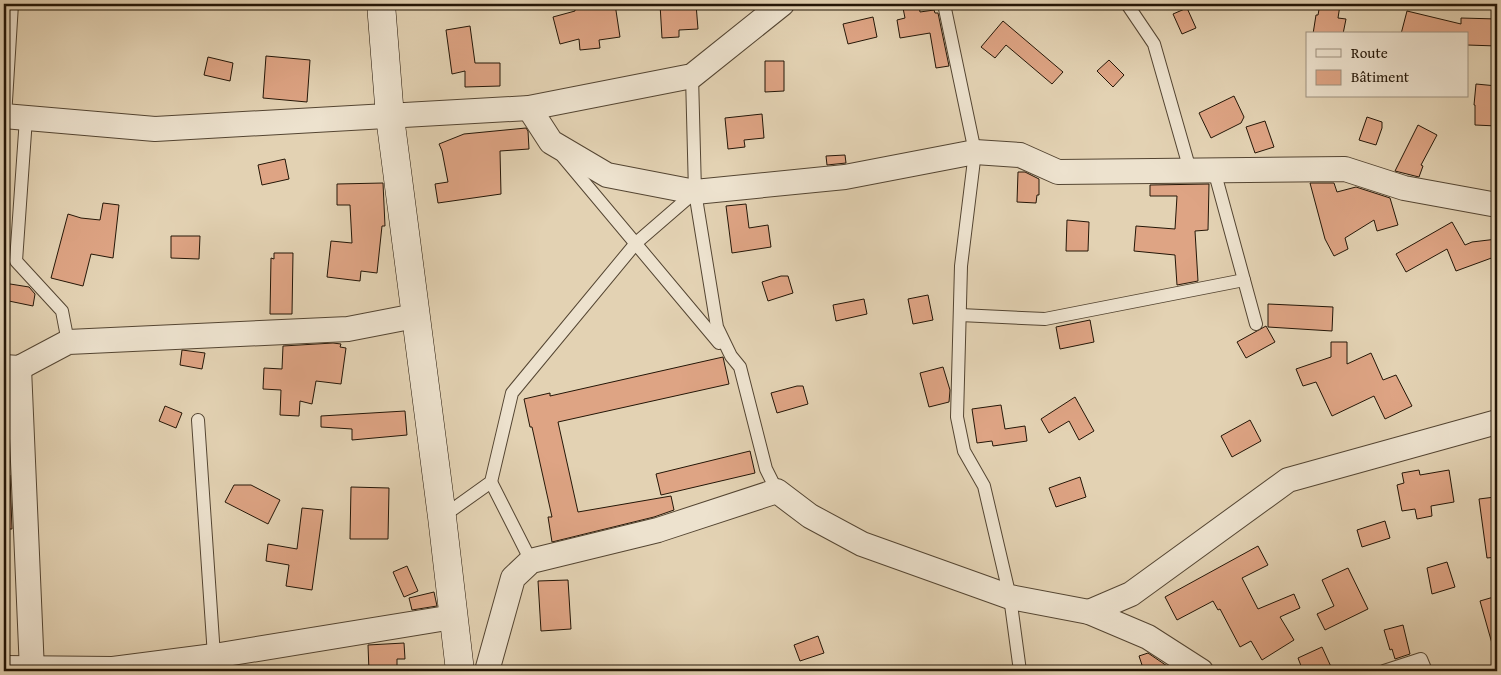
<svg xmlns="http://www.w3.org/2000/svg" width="1501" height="675" viewBox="0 0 1501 675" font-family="'Gentium Book Plus',serif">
<rect width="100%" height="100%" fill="#e3d2b3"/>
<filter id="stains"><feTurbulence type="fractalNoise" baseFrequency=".004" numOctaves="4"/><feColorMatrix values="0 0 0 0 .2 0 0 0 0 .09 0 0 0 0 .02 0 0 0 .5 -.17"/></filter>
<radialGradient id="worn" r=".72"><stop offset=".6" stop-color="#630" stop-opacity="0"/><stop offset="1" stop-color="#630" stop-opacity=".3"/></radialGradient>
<!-- building -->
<g fill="#dea484" stroke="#241607">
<path d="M615,4l5,33 -21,3 1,8 -20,2 -1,-11 -19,5 -7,-27 22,-6v-3z"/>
<path d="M660,4h36l2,25 -19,1v7l-17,1z"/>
<path d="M1320,4l20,1 -2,13 8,1 -3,15h-30l3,-19h2z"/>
<path d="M919,5l1,7 14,-2 1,3h3l11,53 -13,2 -6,-35 -30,5 -3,-18 8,-2 -2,-10z"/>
<path d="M1187,8l9,20 -14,6 -9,-20z"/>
<path d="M1407,11l54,13v-6l36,1v27l-30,-1v-11h-66z"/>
<path d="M873,17l4,20 -29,7 -5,-20z"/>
<path d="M1003,21l60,51 -11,12 -46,-39 -11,13 -14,-11z"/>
<path d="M470,26l5,37h25v23l-35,1v-16l-13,3 -6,-44z"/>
<path d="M266,56l44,4 -3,42 -44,-4z"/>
<path d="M208,57l25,6 -3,18 -26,-6z"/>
<path d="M1109,60l15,15 -11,12 -16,-16z"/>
<path d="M765,61h19v30l-19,1z"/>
<path d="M1476,84l21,2v40l-22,-1v-20h-1z"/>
<path d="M1234,96l10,21 -3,6 -30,15 -12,-25z"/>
<path d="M762,114l2,24 -20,2 1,7 -17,2 -3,-31z"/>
<path d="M1367,117l15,5v6l-6,17 -17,-5z"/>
<path d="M1265,121l9,26 -19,6 -9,-26z"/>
<path d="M1418,125l19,10 -16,30 2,1 -4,11 -24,-6z"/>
<path d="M526,128l2,3 1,18 -29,2 1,43 -63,9 -3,-19 13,-2 -6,-31 -3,-7 25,-10z"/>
<path d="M845,155l1,8 -19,2 -1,-9z"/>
<path d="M285,159l4,20 -27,6 -4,-20z"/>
<path d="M1018,172h7l14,7v16h-2l-1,8 -19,-1z"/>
<path d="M383,183l2,43h-3l-5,47 -16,-2 -1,10 -33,-4 4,-36 21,2 -2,-38h-13v-21z"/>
<path d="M1310,183h24l3,9 19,-5 34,11 8,27 -21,6 -3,-11 -29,18 3,11 -14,7 -9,-17z"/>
<path d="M1209,184l-1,46 -13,1 3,50 -21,4 -2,-30 -41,-4 2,-25 39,3 2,-33h-27v-11z"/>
<path d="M103,203l16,2 -6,53 -22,-4 -8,32 -32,-8 17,-64 13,4 19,2z"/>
<path d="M746,204l3,24 19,-3 3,22 -39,6 -6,-47z"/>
<path d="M1067,220l22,2 -1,29h-22z"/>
<path d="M1452,222l13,23 7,-3 25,-3v17l-41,15 -9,-22 -41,23 -10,-18z"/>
<path d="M171,236h29l-1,23 -28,-1z"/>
<path d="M274,253h19l-1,61h-22l1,-56 3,1z"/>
<path d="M781,276h7l5,17 -25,8 -6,-19z"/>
<path d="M4,283l25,4 6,7 -2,12 -29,-6z"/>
<path d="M928,295l5,25 -20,4 -5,-25z"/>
<path d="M864,299l3,15 -31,7 -3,-16z"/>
<path d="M1268,304l65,3 -1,24 -64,-4z"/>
<path d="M1090,320l4,22 -34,7 -4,-22z"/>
<path d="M1266,326l9,16 -29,16 -9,-16z"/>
<path d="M1331,342h16v22l24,-11 12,27 13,-5 16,31 -27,13 -11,-23 -42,20 -16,-34 -13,4 -7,-17 35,-12z"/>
<path d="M333,343l8,1 -1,3 6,1 -5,36 -25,-3 -4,23 -12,-3 -1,15 -19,-1 1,-25 -18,-1 1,-21 18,1 1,-23z"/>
<path d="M182,350l23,3 -3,16 -22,-4z"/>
<path d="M723,357l6,27 -171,38 20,90 93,-16 3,14 -20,7 -102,25 -4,-25h4l-20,-90h-2l-6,-28 26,-6v3z"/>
<path d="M943,367l7,23 -1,12 -20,5 -9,-34z"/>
<path d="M797,386h6l5,18 -31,9 -6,-20z"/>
<path d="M1075,397l19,34 -15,9 -10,-19 -20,12 -8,-14z"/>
<path d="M1001,405l4,24 20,-3 2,15 -34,5 -1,-5 -15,2 -5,-34z"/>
<path d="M165,406l17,7 -6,15 -17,-7z"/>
<path d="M405,411l2,24 -55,5v-11l-31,-2v-11z"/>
<path d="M1250,420l11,21 -29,16 -11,-21z"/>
<path d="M750,451l5,22 -94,22 -5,-21z"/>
<path d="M1419,470l1,5 29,-5 5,32 -23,4 1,10 -15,3 -2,-10 -13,2 -5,-26 7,-2 -2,-10z"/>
<path d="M4,474l6,1 2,54h-8z"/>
<path d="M1080,477l6,20 -30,10 -7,-19z"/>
<path d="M234,485h17l29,15 -12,24 -43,-22z"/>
<path d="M351,487l38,1 -1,51h-38z"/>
<path d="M1495,497l2,17v43l-10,1 -8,-59z"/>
<path d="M302,508l21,2 -11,80 -26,-4 3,-21 -23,-4 2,-17 29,5z"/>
<path d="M1385,521l5,17 -28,9 -5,-17z"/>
<path d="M1258,546l10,19 -26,13 16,31 36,-15 6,14 -20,9 14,23 -32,20 -11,-19 -11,6 -20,-38 -2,1 -5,-9 -36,19 -12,-23z"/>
<path d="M1447,562l8,25 -23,7 -5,-26z"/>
<path d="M407,566l11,25 -14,6 -11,-25z"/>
<path d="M1348,568l20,41 -43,21 -8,-16 17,-8 -12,-26z"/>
<path d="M568,580l3,49 -30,2 -3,-50z"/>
<path d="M434,592l3,14 -25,4 -3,-12z"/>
<path d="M1497,596v50l-4,1 -13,-46z"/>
<path d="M1403,625l7,29 -15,5 -3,-10 -2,1 -6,-20z"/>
<path d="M818,636l6,17 -24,8 -6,-16z"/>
<path d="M404,643l1,16h-8v12h-28l-1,-26z"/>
<path d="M1322,647l11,24h-30l-5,-13z"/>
<path d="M1148,653l19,13 2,5h-25l-5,-15z"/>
</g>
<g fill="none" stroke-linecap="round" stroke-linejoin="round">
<!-- lane casing -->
<g stroke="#544532" stroke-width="14">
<g id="lane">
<path d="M944,4l31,148 -14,114 -4,151 7,34 20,35 26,111 10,74"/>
<path d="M1127,4l27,40 36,126"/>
<path d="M692,76l3,116 22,135 14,29 9,11 26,102 11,22"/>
<path d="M5,117l7,-113"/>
<path d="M26,118l-10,143 46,50 6,31"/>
<path d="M563,157l156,186"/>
<path d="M1214,170l42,154"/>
<path d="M960,315l85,4 199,-39"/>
<path d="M198,420l16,236"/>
<path d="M491,482l40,79"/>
<path d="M442,517l49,-35 21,-89 124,-150 59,-51"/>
<path d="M1384,671l37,-12 5,12"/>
</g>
</g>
<!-- street casing -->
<g stroke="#544532" stroke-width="26">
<g id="street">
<path d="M529,108l22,34 56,33 88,17 150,-15 130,-25 45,3 38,17 287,-3 59,19 93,17"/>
<path d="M4,116l151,13 374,-21 163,-32 90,-72"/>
<path d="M4,367l15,1 49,-26 280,-13 67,-13"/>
<path d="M19,368l13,303"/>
<path d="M1089,612l42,-18 157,-114 209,-58"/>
<path d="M4,668l109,1 101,-13 239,-39"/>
<path d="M487,671l26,-93 18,-17 127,-31 119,-39 33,25 52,28 148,53 79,15 59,25 53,34"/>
</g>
</g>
<!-- secondary casing -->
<g stroke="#241607" stroke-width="29">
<path id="secondary" d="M381,4l9,113 52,400 18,154"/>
</g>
<!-- lane -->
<use href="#lane" stroke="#ede2ce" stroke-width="12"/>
<!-- street -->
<use href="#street" stroke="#ede2ce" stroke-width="24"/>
<!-- secondary -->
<use href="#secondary" stroke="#ede2ce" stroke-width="28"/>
</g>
<!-- margin -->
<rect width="1501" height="675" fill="none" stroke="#e3d2b3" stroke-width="20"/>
<rect x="5" y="5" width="1491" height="665" fill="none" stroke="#241607" stroke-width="2.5"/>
<rect x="10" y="10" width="1481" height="655" fill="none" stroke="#241607"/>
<!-- legend -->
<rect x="1306" y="32" width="162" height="65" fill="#ede2ce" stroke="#9d907e"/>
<rect x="1316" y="49" width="25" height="8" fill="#ede2ce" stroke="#9d907e"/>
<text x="1351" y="58" font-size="15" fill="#241607">Route</text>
<rect x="1316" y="70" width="25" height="15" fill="#dea484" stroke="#9d907e"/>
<text x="1351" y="82" font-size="15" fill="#241607">Bâtiment</text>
<rect width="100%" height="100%" filter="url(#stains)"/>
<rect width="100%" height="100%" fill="url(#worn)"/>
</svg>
